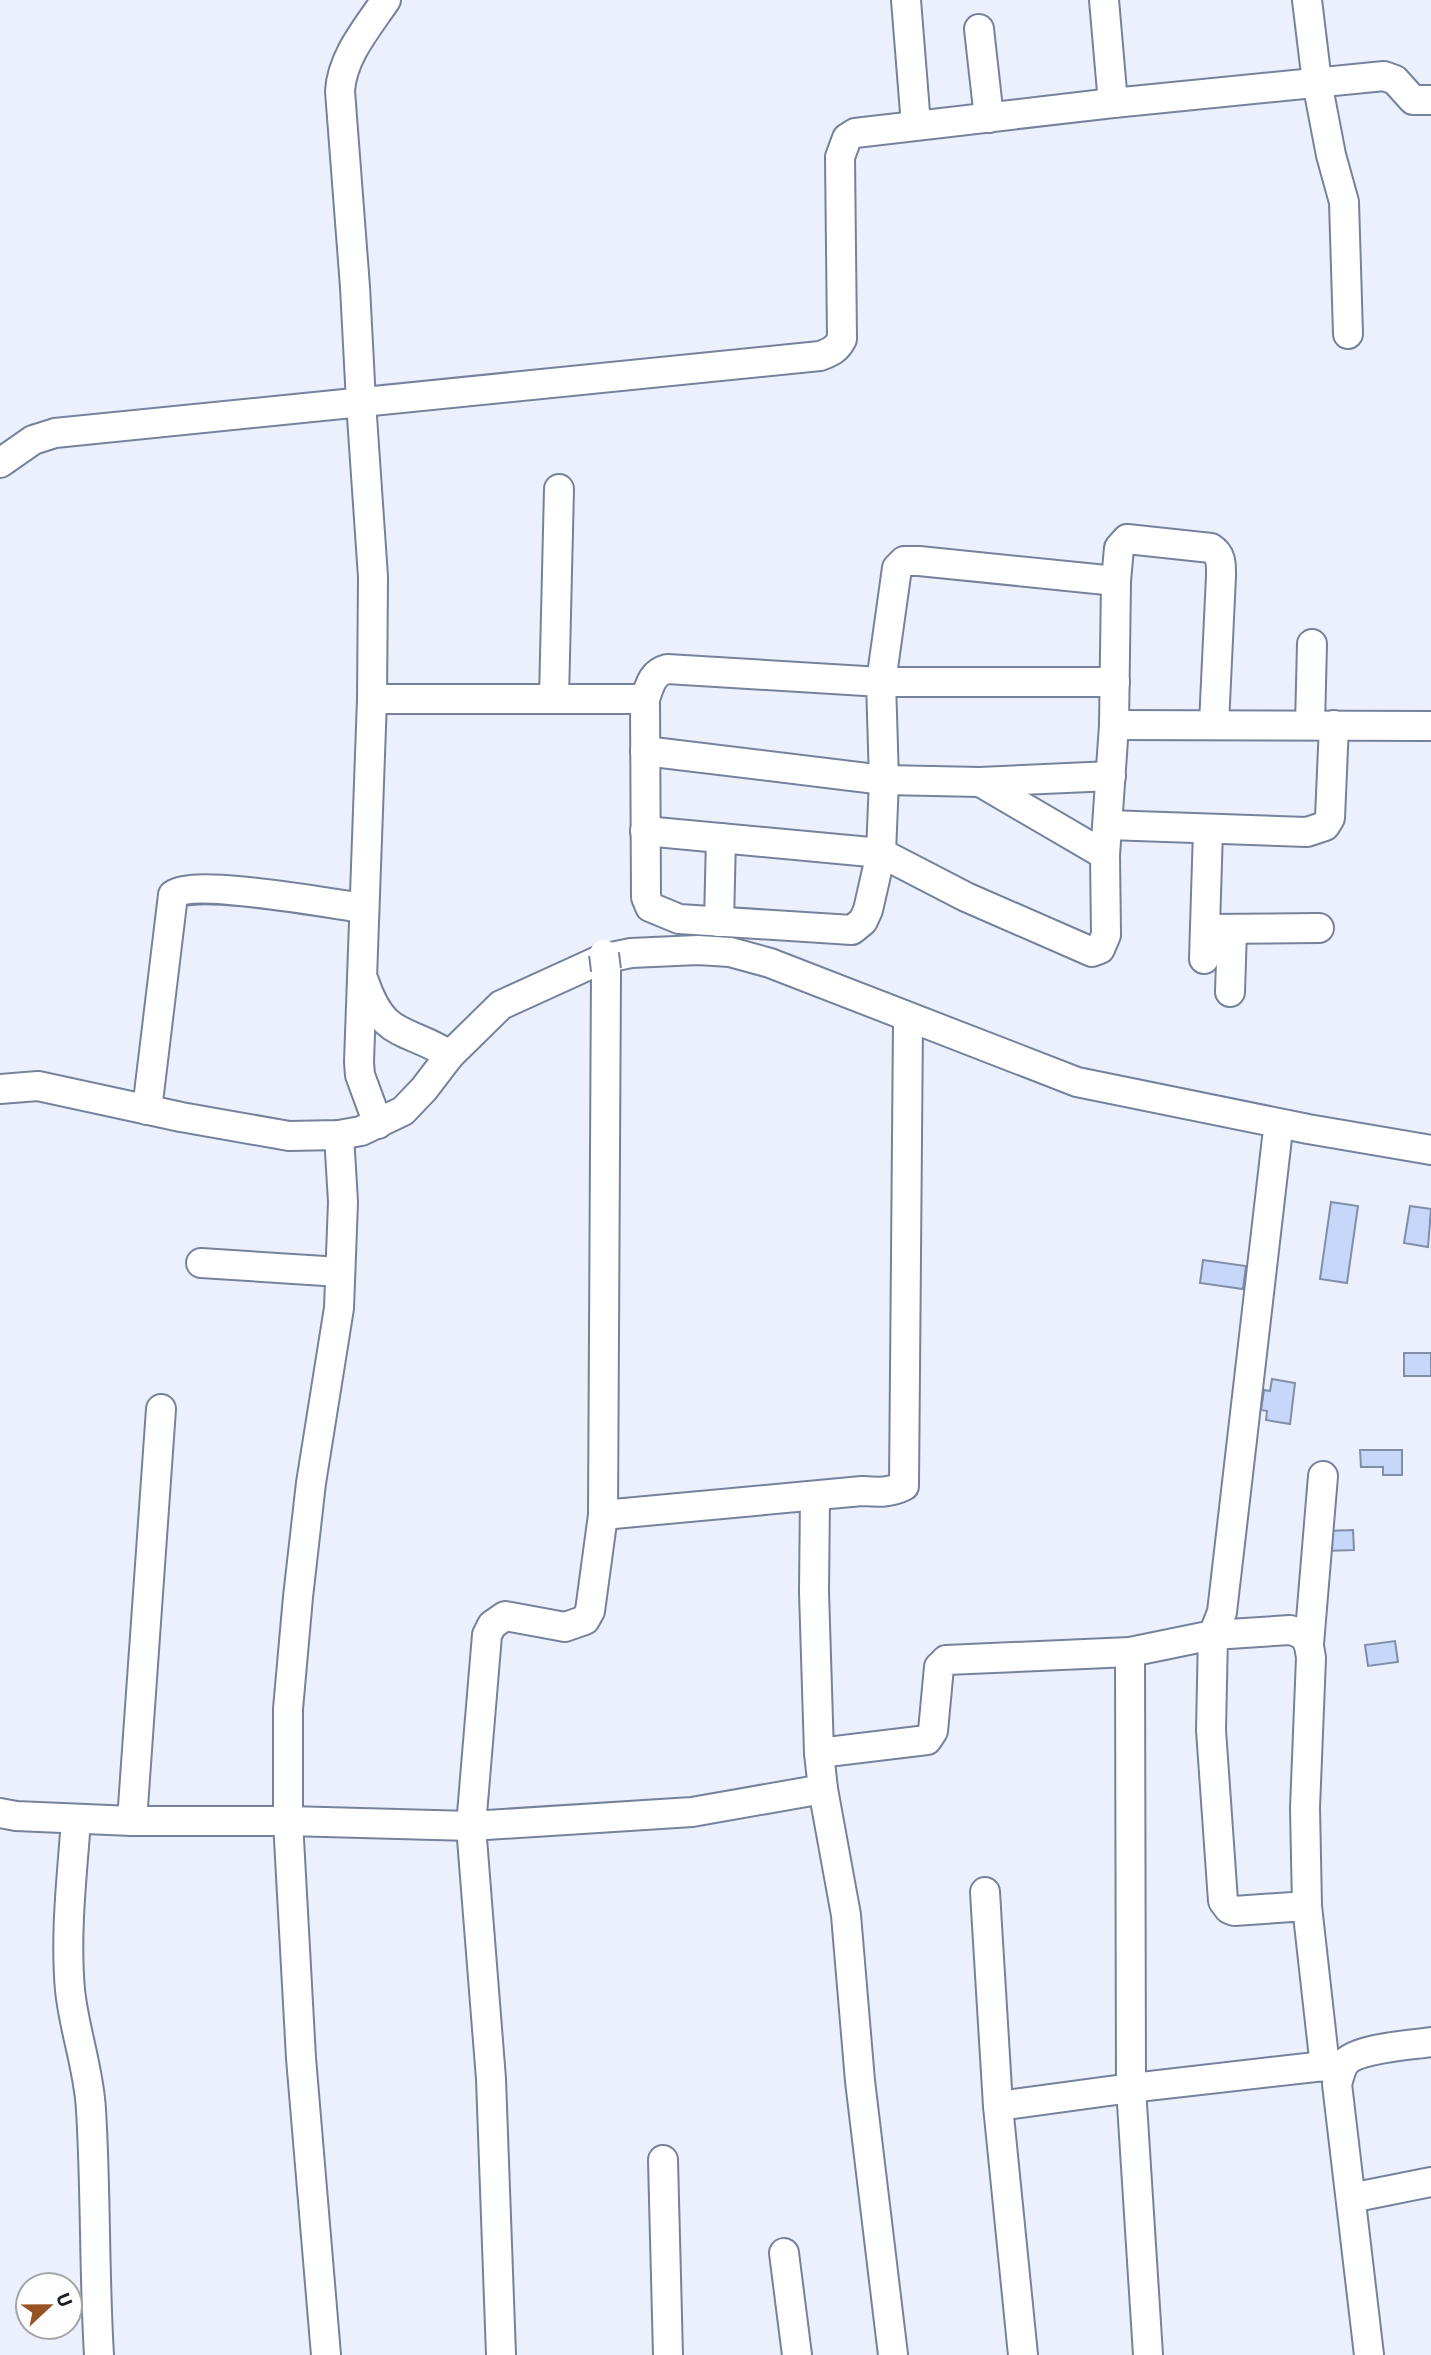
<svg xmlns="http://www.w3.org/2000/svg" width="1431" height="2355" viewBox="0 0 1431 2355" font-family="'IBM Plex Sans',sans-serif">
<rect width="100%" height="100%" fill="#ebf0fc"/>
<!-- building -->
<g fill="#c7d7fa" stroke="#818ea8" stroke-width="2">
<path d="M1331,1202l27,4 -11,77 -27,-4z"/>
<path d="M1410,1206l21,3 -3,38 -24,-4z"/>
<path d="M1203,1260l43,6 -3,23 -43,-6z"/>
<rect x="1404" y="1353" width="27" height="23"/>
<path d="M1272,1379l23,4 -5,41 -24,-4 1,-9 -6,-1 3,-20 6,1z"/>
<path d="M1360,1450h42v25h-19v-8h-22z"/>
<path d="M1353,1530l1,20 -29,1 -1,-20z"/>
<path d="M1395,1641l3,21 -30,4 -3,-21z"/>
</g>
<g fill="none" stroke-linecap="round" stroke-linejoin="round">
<!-- minor casing -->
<g stroke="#76829c" stroke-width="32">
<g id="minor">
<path d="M906,0l10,125"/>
<path d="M1104,0l9,103"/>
<path d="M1307,0l10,82 14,73 13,47 4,132"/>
<path d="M979,29l10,89"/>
<path d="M0,463l33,-23 22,-7 765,-77c11,-4 17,-7 22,-17l-2,-182 7,-19 8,-5 258,-30 271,-27 11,4 18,20h18"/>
<path d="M667,669l214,13 3,98 -3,73 -13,57 -5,11 -11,9 -173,-11 -29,-12 -4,-10 -1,-198c5,-14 7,-26 22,-30z"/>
<path d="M1115,682h-234l16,-114 7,-7h15l197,20"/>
<path d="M554,698l5,-209"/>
<path d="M372,699h273"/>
<path d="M1114,725l317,1"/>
<path d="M1310,725l2,-81"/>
<path d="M645,751l239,29 96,2 131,-6"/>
<path d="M980,782l125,73"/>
<path d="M1108,825l199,7 18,-6 5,-8 4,-93"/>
<path d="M645,831l236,22 85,44 126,55 8,-3 6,-14 -1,-80 9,-130 2,-144 3,-33 8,-9 84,9c11,7 10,17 10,28l-7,148"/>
<path d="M719,922l2,-84"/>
<path d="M1205,929l114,-1"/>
<path d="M1204,959l4,-129"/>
<path d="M364,981c20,59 41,46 86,74"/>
<path d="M1230,992l2,-63"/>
<path d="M0,1089l38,-3 143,31 108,19 50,-1 22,-4 42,-20 21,-22 26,-34 51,-50 101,-46 29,-6 67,-3 32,2 40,11 307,119 231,47 123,21"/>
<path d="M147,1110l26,-215c19,-17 159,9 190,13"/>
<path d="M378,1124l-18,-49 -1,-13 13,-363 1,-122 -12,-175 -6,-115 -15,-196c2,-34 27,-63 46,-91"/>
<path d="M201,1263l139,9"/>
<path d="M815,1496l-1,96 5,161 4,36 23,126 14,166 33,274"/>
<path d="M603,1515l259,-24c16,1 28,2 42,-5l4,-463"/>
<path d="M1309,1644l14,-168"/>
<path d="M1130,1652l1,436 17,267"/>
<path d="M819,1753l108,-13 6,-9 6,-64 7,-7 184,-8 83,-17 9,-23 55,-474"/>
<path d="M0,1813l16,3 116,5h156l183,5 221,-14 131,-23"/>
<path d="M76,1820c-4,56 -11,113 -6,170 4,40 19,79 21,120 5,82 3,163 8,245"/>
<path d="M132,1821l29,-412"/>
<path d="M985,1892l13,214 25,249"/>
<path d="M1307,1906l-73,5 -5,-2 -6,-8 -12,-171 2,-95 77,-5c17,4 19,12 21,28l-6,150 2,98 18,161"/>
<path d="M998,2106l133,-18 211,-24"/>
<path d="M663,2160l5,195"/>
<path d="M1351,2198l80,-16"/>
<path d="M784,2253l13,102"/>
<path d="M326,2355l-25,-297 -13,-237v-112l10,-112 13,-114 28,-175 4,-106 -4,-67"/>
<path d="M501,2355l-10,-276 -20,-253 16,-191 5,-10 13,-9 60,11 20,-7 5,-9 13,-96 3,-545"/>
<path d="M1369,2355l-32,-271c2,-6 4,-16 8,-21 12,-15 67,-18 86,-21"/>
</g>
</g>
<!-- minor -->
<use href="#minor" stroke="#fff" stroke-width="28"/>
<!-- minor-bridge casing -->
<g stroke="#76829c" stroke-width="32" stroke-linecap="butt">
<path id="minor-bridge" d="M604,954l2,16"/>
</g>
<!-- minor-bridge -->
<use href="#minor-bridge" stroke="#fff" stroke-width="28"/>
</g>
<!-- north arrow -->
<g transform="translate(49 2306) rotate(68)"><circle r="33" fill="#fdfdfd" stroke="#a2a4a8" stroke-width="2"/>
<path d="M0-5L12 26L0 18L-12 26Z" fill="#965324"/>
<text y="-10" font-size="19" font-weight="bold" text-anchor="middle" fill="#191e28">U</text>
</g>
</svg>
